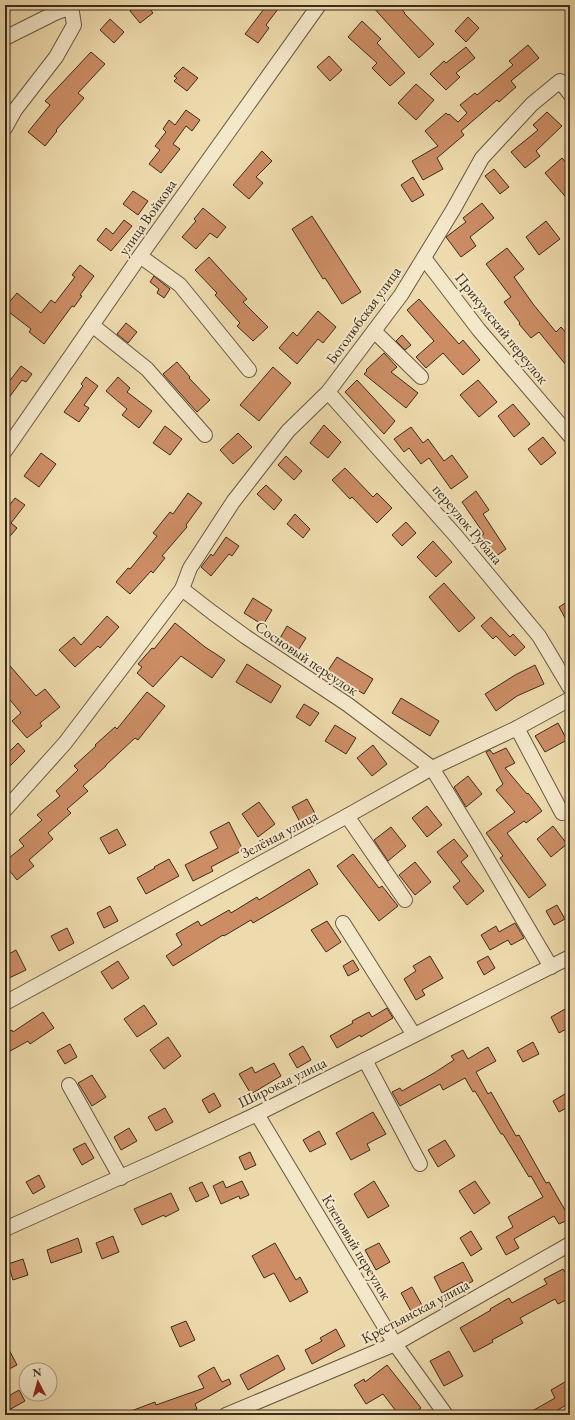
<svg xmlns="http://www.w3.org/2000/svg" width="575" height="1420" viewBox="0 0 575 1420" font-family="'EB Garamond',serif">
<rect width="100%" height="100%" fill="#eedbad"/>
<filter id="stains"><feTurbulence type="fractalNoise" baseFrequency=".005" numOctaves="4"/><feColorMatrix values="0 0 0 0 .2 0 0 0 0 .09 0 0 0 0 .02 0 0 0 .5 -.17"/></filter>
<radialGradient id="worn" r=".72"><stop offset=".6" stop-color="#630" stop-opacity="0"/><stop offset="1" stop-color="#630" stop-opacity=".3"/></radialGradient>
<!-- building -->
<g fill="#cc8d65" stroke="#3b2c1e">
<path d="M137,5h10l6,8 -13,10 -10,-12z"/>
<path d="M267,5h14l-15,20 3,3 -11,15 -13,-9z"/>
<path d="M371,5h27l7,8h-1l30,31 -15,14z"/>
<path d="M468,17l11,11 -13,14 -11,-11z"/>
<path d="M110,19l14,13 -10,11 -14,-13z"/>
<path d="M362,21l19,18 -4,4 28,30 -15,13 -18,-18 5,-5 -29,-26z"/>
<path d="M528,45l11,13 -28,23 5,6 -17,15 -2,-2 -36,31 3,4 -27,23 6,11 -20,11 -11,-19 26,-15 -13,-15 21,-18 2,2 1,-1 9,8 9,-9 -7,-8 15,-12 2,2 36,-30 -4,-4z"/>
<path d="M466,47l9,11 -19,15 4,4 -14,13 -16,-16 14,-13 2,2z"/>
<path d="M91,52l14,12 -27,29 6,5 -28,32 1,1 -12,15 -17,-14 22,-27 -5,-4z"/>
<path d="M329,56l13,14 -12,11 -13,-14z"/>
<path d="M183,67l15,11 -11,13 -13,-10 3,-3 -3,-2z"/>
<path d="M416,84l18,16 -18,20 -18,-17z"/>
<path d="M186,110l14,10 -8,11 -6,-5 -13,18 7,5 -19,24 -12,-9 11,-14 -5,-4 11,-14 -3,-3 6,-9 6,5z"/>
<path d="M547,112l15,14 -26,25 4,5 -15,12 -14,-16 27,-22 -5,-5z"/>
<path d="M262,151l10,10 -16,16 7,6 -14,16 -16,-14z"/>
<path d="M562,158l8,9v35l-25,-29z"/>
<path d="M494,169l15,18 -9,7 -15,-18z"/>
<path d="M413,177l11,18 -12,7 -11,-17z"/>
<path d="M133,191l15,10 -10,14 -15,-11z"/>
<path d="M482,203l12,15 -24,19 6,9 -15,11 -15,-20 20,-15 -3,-4z"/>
<path d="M203,208l23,19 -9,11 -7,-5 -14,16 -14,-12 14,-16 -2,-2z"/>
<path d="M312,216l49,76 -19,12 -17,-26 -2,1 -31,-50z"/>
<path d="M124,220l8,6 -21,25 -14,-11 9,-12 7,6z"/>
<path d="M546,221l14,18 -21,16 -13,-18z"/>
<path d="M507,248l17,21 -10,8 19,27 23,28 5,-5 9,10v33l-31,-38 -8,6 -12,-14 1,-1 -16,-21 7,-5 -25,-33z"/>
<path d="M209,257l38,42 -4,3 25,25 -15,14 -16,-15 3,-3 -25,-28 2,-2 -22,-23z"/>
<path d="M80,265l14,11 -14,19 2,1 -8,11 -2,-1 -28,38 -15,-12 2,-3 -26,-20v-2l12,-14 24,20 10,-13 4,3 20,-26 -3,-2z"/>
<path d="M154,276l16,13 -6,9 -7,-5 2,-4 -9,-7z"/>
<path d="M419,299l40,45 4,-4 17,20 -17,15 -20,-22 -17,15 -10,-11 18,-16 -27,-31z"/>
<path d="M318,311l18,16 -13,16 -5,-4 -21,25 -18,-16 14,-16 4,4z"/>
<path d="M126,323l11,9 -9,11 -11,-9z"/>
<path d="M402,335l9,10 -6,5 -9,-9z"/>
<path d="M384,353l13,14 -6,5 27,21 -12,15 -42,-34 3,-3 -1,-1z"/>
<path d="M177,362l13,15 -1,1 21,22 -13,12 -34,-38z"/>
<path d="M21,366l11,8 -6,8 -4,-2 -17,23v-16z"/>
<path d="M273,367l18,16 -32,38 -19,-16z"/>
<path d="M86,377l12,9 -14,19 5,3 -10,14 -15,-10 19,-26 -2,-2z"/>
<path d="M118,377l12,11 -3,4 25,19 -13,17 -17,-13 5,-6 -21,-18z"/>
<path d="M357,380l38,41 -11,13 -39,-42z"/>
<path d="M478,380l19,22 -18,15 -19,-22z"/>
<path d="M513,404l17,20 -16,13 -16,-21z"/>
<path d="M324,425l17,17 -13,16 -18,-15z"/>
<path d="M165,426l17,13 -12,16 -17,-12z"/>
<path d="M411,427l12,16 5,-4 16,22 8,-6 16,22 -17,12 -22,-31 -8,6 -12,-16 -5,4 -10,-13z"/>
<path d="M238,433l14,14 -19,17 -13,-14z"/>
<path d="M543,437l13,16 -15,12 -13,-16z"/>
<path d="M41,453l15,11 -17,23 -15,-11z"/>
<path d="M286,456l16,15 -8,9 -16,-15z"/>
<path d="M345,468l28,29 4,-4 15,15 -15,15 -25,-26 -2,2 -18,-19z"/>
<path d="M266,485l16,15 -8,10 -17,-16z"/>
<path d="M476,491l13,19 -6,4 23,35 -15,11 -15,-21 8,-5 -22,-32z"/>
<path d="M188,493l14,10 -16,22 1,2 -25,29 3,2 -12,15 -2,-2 -21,23 -14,-12 12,-14 2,1 27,-33 -4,-3 17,-21 3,2z"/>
<path d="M15,498l10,7 -14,18 6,5 -12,14v-31z"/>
<path d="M295,514l15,15 -7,9 -16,-14z"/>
<path d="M406,522l10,11 -14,13 -10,-11z"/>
<path d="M226,537l13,9 -7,10 -3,-2 -18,22 -10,-9 10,-13 2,2z"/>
<path d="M433,541l19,21 -16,15 -19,-20z"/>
<path d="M444,583l31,35 -16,14 -30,-35z"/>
<path d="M253,598l19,12 -9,15 -19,-12z"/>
<path d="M570,600v27l-11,-20z"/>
<path d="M107,616l12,11 -19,21 -2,-2 -23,21 -16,-17 15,-13 7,8z"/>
<path d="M491,617l19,20 3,-3 12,13 -10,9 -19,-20 -3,3 -12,-13z"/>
<path d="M175,623l30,24 20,13 -13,18 -31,-22 -28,31 -16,-14 5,-6 -4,-3 14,-16 2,1z"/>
<path d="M287,626l19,12 -9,14 -18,-12z"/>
<path d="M337,657l36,22 -9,15 -37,-22z"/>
<path d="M5,660l31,36 9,-7 15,18 -20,16 2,3 -15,12 -15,-17 9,-8 -16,-19z"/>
<path d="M247,664l34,22 -10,17 -35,-21z"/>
<path d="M535,665l9,19 -27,12 -21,15 -11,-17 30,-19z"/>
<path d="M147,692l18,14 -27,34 -3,-2 -29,27v1l-23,20 5,5 -21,18 4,4 -23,20 5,6 -24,21 5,6 -17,14 -12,-15v-4l19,-15 -5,-6 23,-20 -5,-5 23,-19 -4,-5 22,-21 -4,-4 22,-20 -1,-1 20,-18 2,2z"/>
<path d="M401,698l38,23 -9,15 -38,-23z"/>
<path d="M304,704l15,9 -9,13 -14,-9z"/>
<path d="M558,723l9,17 -22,12 -10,-16z"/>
<path d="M335,725l21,13 -10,16 -21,-13z"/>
<path d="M18,743l7,8 -20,20v-15z"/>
<path d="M373,745l14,19 -15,12 -15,-18z"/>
<path d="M506,748l9,15 -10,5 22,26 1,-1 14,18 -16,12 -2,-2 -17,12 39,52 -17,13 -29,-40 3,-2 -17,-23 29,-21 -19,-22 7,-6 -17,-32 4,-2 3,4z"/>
<path d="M468,776l14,18 -16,13 -12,-20z"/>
<path d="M307,799l10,18 -16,7 -9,-17z"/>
<path d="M259,802l16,22 -17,13 -16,-23z"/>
<path d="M427,806l15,19 -15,12 -15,-19z"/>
<path d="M229,822l14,28 -32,17 2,4 -20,10 -8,-16 33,-17 -8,-16z"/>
<path d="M553,826l14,18 -16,13 -14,-18z"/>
<path d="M391,827l15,19 -18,15 -14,-21z"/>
<path d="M117,829l9,16 -17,9 -9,-16z"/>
<path d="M454,839l14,17 -7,6 23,29 -17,14 -14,-18 7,-6 -23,-29z"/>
<path d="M353,854l26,34 3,-2 16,20 -19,15 -42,-55z"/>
<path d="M169,859l10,17 -33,18 -9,-16 18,-10 -1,-1z"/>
<path d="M415,862l16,20 -16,13 -16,-20z"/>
<path d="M309,869l9,15 -26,16 -39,23 -2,-3 -27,16 -1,-1 -50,31 -7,-10 16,-11 -6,-11 22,-13 3,5 28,-16 2,3 26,-16 2,3z"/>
<path d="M557,905l8,14 -11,6 -8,-14z"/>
<path d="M110,906l8,15 -14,7 -7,-15z"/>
<path d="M327,921l14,21 -15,10 -15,-22z"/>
<path d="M515,923l9,15 -13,7 -3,-5 -18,10 -9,-15 15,-9 3,6z"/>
<path d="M67,928l7,15 -15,8 -8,-15z"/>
<path d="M16,950l10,20 -21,10v-24z"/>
<path d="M430,956l13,22 -21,12 3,5 -9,5 -12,-21 12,-8 -3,-5z"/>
<path d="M488,956l7,12 -11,7 -7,-13z"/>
<path d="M353,960l6,10 -11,6 -5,-10z"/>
<path d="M118,961l11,17 -17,11 -11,-17z"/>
<path d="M144,1005l13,19 -20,13 -13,-18z"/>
<path d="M387,1008l6,10 -32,19 -1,-2 -23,13 -7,-12 23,-13 -1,-2 17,-9 3,5z"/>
<path d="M567,1008l3,5v14l-11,6 -8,-16z"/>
<path d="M43,1012l11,16 -24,16 -2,-3 -23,13v-20l7,-4 1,2z"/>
<path d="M168,1037l13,19 -17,13 -14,-19z"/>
<path d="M533,1042l6,12 -16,8 -6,-11z"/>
<path d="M70,1044l7,13 -12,7 -8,-13z"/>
<path d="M303,1046l8,14 -14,8 -8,-14z"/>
<path d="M488,1047l8,14 -20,11 12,22 3,-2 25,44 3,-1 27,48 3,-1 21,37 -11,5 -5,-8 -40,23 5,9 -13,7 -10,-18 17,-10 -5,-10 35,-20 -12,-21 -2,1 -26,-43h-2l-26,-43 -2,1 -8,-14 -22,12 -3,-6 -40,22 -8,-14 8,-4 2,3 32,-18 20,-13 -3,-4 12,-6 5,9z"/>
<path d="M274,1063l7,13 -30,18 -12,-20 13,-7 3,6z"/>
<path d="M92,1075l14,22 -14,9 -14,-23z"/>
<path d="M570,1091v15l-11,6 -6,-11z"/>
<path d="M214,1093l7,13 -12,7 -7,-13z"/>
<path d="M165,1108l8,14 -17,9 -8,-14z"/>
<path d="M373,1112l13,22 -19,10 3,6 -19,10 -15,-27z"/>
<path d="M129,1128l8,13 -16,9 -7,-13z"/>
<path d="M319,1131l7,13 -16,8 -7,-12z"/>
<path d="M445,1140l10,16 -17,11 -10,-17z"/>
<path d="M85,1143l9,15 -12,7 -9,-16z"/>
<path d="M250,1152l6,13 -11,5 -6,-13z"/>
<path d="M39,1175l6,12 -12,7 -7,-12z"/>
<path d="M223,1181l3,7 16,-7 7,14 -9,4 -1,-3 -18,8 -8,-18z"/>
<path d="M374,1181l15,25 -21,12 -14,-24z"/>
<path d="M475,1181l15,22 -16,11 -15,-23z"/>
<path d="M202,1182l7,14 -13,6 -7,-14z"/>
<path d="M171,1193l8,17 -14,7 -1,-2 -22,10 -8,-16z"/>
<path d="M471,1231l11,18 -11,7 -11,-18z"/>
<path d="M113,1236l6,16 -17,7 -6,-16z"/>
<path d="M78,1238l4,14 -31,11 -4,-13z"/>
<path d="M275,1243l21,37 4,-3 8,15 -18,10 -16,-29 -10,5 -12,-22z"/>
<path d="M379,1243l11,19 -14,8 -11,-20z"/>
<path d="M23,1259l5,16 -15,5 -5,-16z"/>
<path d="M463,1262l10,19 -9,5 -2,-4 -20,11 -8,-16z"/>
<path d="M563,1269l7,11v18l-12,6 -3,-5 -35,19 3,5 -31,17 1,2 -19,10 -14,-24 31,-18 -1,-1 19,-11 3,5 35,-19 -3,-5z"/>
<path d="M412,1287l11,20 -11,6 -11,-20z"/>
<path d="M186,1321l9,19 -15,7 -9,-20z"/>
<path d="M336,1329l9,17 -33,18 -7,-14 17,-9 -2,-3z"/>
<path d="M5,1342l12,23 -12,6z"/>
<path d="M449,1351l14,25 -19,10 -14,-25z"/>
<path d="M278,1355l7,14 -37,21 -8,-15z"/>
<path d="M387,1365l34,43 -9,7h-13l-16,-21 -17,10 -12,-19 10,-6 1,3z"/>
<path d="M214,1367l8,15 7,-3 2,5 -36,20 2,5 -16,6h-58v-1l32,-12 1,3 48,-17 -6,-12z"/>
<path d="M570,1379v24l-16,9 1,3h-30l30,-17 -4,-8z"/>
<path d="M19,1390l6,11 -16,9 -4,-7v-5z"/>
</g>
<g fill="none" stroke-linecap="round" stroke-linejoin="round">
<!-- minor casing -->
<g stroke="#685842" stroke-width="16">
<g id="minor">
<path d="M5,38l50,-25 11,-4 6,3 2,13 -18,32 -41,53 -10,18"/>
<path d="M140,256l40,29 69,85"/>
<path d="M424,258l55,72 91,106"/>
<path d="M92,325l55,44 58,66"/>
<path d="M374,331l47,46"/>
<path d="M328,392l128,144 83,100 31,52"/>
<path d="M5,451l135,-195 179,-251"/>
<path d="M517,728l45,85"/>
<path d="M5,810l60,-67 117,-154"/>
<path d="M347,816l58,84"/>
<path d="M343,923l71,112"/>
<path d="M551,967l-76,-129 -43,-70 -85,-64 -101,-67 -33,-24 -31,-24 8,-21 43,-66 55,-71 40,-39 73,-97 52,-85 29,-52 50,-54 28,-23 10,13"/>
<path d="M5,1003l342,-187 85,-48 85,-40 53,-29"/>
<path d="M365,1060l55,104"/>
<path d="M69,1085l52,93"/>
<path d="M257,1114l138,230 51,71"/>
<path d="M5,1229l149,-67 103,-48 313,-157"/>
<path d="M226,1415l169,-71 175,-100"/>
</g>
</g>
<!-- minor -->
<use href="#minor" stroke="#f4e8ca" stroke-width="14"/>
</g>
<g text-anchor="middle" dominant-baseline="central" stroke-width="4" stroke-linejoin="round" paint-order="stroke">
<!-- street labels -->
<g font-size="15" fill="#3b2c1e" stroke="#f4e8ca">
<text transform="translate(147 217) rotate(-55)">улица Войкова</text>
<text transform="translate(363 315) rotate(-54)">Боголюбская улица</text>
<text transform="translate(502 328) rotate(51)">Прикумский переулок</text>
<text transform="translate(468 524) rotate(50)">переулок Рубана</text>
<text transform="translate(307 658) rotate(34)">Сосновый переулок</text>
<text transform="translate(279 834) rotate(-28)">Зелёная улица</text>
<text transform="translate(282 1082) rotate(-26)">Широкая улица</text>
<text transform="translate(357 1247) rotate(59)">Кленовый переулок</text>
<text transform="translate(415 1311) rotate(-28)">Крестьянская улица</text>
</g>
</g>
<!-- margin -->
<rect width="575" height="1420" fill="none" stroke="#eedbad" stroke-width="20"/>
<rect x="6" y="6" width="563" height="1408" fill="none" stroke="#3b2c1e" stroke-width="2"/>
<rect x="10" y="10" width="555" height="1400" fill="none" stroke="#3b2c1e"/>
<!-- north arrow -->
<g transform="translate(38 1382) rotate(354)"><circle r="19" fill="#f4e8ca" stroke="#aa9d85"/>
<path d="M0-3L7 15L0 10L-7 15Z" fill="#8f2418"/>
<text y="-6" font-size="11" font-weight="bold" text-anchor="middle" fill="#3b2c1e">N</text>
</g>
<rect width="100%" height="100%" filter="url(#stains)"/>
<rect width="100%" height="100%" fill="url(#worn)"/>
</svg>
